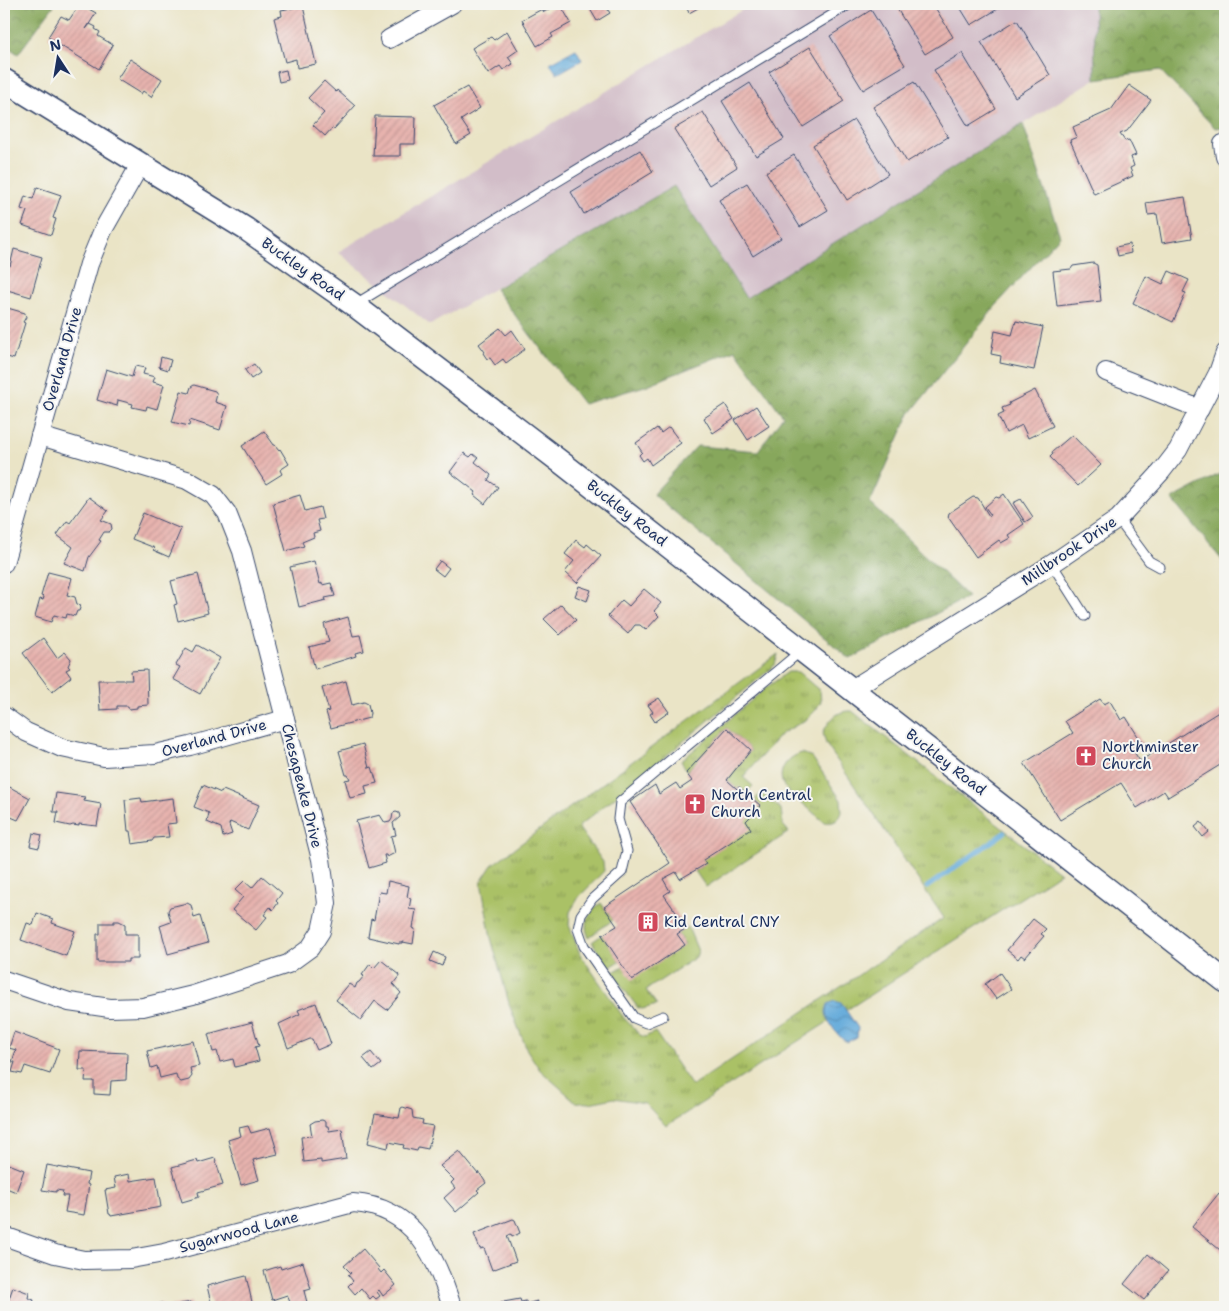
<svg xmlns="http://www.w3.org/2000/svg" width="1229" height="1311" viewBox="0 0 1229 1311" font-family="'Shantell Sans',sans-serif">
<defs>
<pattern id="grass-tufts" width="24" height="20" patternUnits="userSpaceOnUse" patternTransform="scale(1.25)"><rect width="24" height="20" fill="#aac166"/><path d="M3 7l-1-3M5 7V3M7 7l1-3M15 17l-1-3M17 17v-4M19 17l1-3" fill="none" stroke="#8a9d57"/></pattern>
<pattern id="forest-crowns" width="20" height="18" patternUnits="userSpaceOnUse" patternTransform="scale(1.25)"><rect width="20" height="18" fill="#87a75b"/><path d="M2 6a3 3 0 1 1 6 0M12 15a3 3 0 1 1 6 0" fill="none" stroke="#6e884e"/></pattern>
<pattern id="water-waves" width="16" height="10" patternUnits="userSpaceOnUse" patternTransform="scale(1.25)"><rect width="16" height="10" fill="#63aada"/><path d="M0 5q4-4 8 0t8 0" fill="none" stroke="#518bb4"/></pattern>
<pattern id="building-hatch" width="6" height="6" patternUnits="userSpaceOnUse" patternTransform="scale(1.25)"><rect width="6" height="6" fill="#e7b3ae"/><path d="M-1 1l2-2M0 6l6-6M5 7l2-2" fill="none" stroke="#c69a98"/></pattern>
</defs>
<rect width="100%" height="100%" fill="#f6f6f2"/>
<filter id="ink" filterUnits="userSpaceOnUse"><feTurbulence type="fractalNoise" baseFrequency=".02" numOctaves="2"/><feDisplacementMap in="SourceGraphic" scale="10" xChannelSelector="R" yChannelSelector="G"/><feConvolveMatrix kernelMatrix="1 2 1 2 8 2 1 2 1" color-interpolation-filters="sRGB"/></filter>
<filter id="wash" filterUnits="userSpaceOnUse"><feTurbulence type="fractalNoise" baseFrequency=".0096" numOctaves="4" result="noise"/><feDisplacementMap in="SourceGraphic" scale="20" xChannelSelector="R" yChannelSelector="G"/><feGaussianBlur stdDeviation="1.12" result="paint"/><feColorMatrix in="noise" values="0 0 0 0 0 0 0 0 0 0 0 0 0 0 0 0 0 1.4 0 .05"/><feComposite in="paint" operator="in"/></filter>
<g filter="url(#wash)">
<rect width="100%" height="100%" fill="#eae4c6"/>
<!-- industrial -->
<path fill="#d2bdc8" d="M752,4h342l1,75 -349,219 -72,-112 -244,139 -92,-73z"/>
<!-- grass -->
<g fill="url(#grass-tufts)" stroke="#627862">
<path d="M778,654l-3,11 -103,86 -94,76 25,35 1,9 -25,26 -9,15 -1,13 11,29 44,64 16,17 5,2 10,-5 37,54 252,-168 -118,-174 -3,-11c6,-13 14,-23 29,-22l208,162 -394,253 -21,-23 -31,-5 -25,5 -13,-1 -36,-32 -13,-20 -17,-43 -19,-69 -10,-56 11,-17z"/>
<path d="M788,672h10l22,19 1,10 -5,9 -9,9 -26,15 -38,43 10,9 -7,7 -7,-6 -2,2 -10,-9 24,-30 -24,-22 -40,43 -6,-10 86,-74z"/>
<path d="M802,753l10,4 29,43 1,12c-3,9 -9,12 -18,10l-39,-34c-10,-15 1,-31 17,-35z"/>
<path d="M761,793l20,16 2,16 6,7 -83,55 -11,-16 10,-7 -2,-4 57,-54 -6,-5z"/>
<path d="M601,903l12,17 -24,17c-8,-13 2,-27 12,-34z"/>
<path d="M688,927l10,24 -2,6 -50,33 11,15 -15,4 -4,-1 -26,-35 11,-7 62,-22 -8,-10z"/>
<path d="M602,935l18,26 -11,7 -17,-26z"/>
</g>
<!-- forest -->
<g fill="url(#forest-crowns)" stroke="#516b5c">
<path d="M4,4h51l-37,50 -14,-10z"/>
<path d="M1094,4h131v123l-10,1 -55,-58 -65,9z"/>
<path d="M1023,124l37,112 -61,66 -90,113 -39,88 98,94 -118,62 -197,-165 44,-48 61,5 25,-35 -48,-66 -90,36 -62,18 -88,-115 179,-103 72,112z"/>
<path d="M1223,472l2,3v89l-53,-65z"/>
</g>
<!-- water -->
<g fill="url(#water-waves)" stroke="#3f6c9c">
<path d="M576,49l6,11 -25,14 -7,-11z"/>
<path d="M835,1001l6,2 17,25 -1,9 -10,5c-7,-3 -21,-21 -21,-30 0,-2 1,-5 2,-8z"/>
</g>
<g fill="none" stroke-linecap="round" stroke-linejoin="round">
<!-- stream -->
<path stroke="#63aada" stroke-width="5" d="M927,887l77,-54"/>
</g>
<g id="blocks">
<!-- building -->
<g fill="url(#building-hatch)">
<path d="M80,4l16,9 -10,16 4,-5 6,3 -1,2 5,3 -2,4 15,9 -14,24 -43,-26 1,-1 -9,-5 13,-21 8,4z"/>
<path d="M559,4h1l11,19 -20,11 2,3 -16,9 -15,-26 20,-11 2,3z"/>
<path d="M587,4h17l6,9 -13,8z"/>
<path d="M685,4h11l2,4 -9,5z"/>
<path d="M894,4h39l20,33 -28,17z"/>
<path d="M958,4h48l-35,21z"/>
<path d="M303,6l13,58 -19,4 -1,-9 -11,3 -11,-44 8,-2 -1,-6z"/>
<path d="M871,10l34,55 -42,25 -33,-54z"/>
<path d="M1017,20l33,55 -35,22 -34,-55z"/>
<path d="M507,31l11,19 -10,7 5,7 -10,6 -3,-4 -12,8 -16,-26 19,-11 3,3z"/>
<path d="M810,47l34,54 -41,26 -34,-55z"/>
<path d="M962,53l34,56 -28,17 -34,-56z"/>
<path d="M130,59l32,20 -11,18 -8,-6 -2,3 -24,-15z"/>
<path d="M286,70l2,10 -9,2 -2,-10z"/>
<path d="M324,81l12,11 1,-2 18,16 -21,23 -2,-1 -7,8 -12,-11 11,-12 -16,-15z"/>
<path d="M914,82l34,55 -41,25 -34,-55z"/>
<path d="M750,83l34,56 -28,17 -34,-55z"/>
<path d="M1129,85l22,15 -24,31 -7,3 5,7 4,-1 7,15 -5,2 3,9 -4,2 3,8 -39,18 -24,-54 7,-3 -4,-10 38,-17z"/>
<path d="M467,87l13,21 -19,12 10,15 -15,9 -22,-39z"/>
<path d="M703,112l34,55 -28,18 -35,-56z"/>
<path d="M375,116l41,1 -1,27h-15v12h-27z"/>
<path d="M854,120l34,54 -41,26 -34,-55z"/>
<path d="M640,150l13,22 -69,42 -13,-22z"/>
<path d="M794,155l34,55 -28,17 -34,-55z"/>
<path d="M747,183l34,55 -28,18 -34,-56z"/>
<path d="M37,187l24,8 -8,23 3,1 -5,16 -29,-10 5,-14 -6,-2 4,-13 8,3z"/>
<path d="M1185,197l7,41 -30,5 -5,-29 -9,1 -2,-12z"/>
<path d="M1130,244l1,9 -13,3 -2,-9z"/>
<path d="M14,249l28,8 -11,40 -27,-8v-24l6,1z"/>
<path d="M1093,263l4,2 4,36 -44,5 -4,-35 18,-2 2,-3z"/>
<path d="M1169,271l20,9 -6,12 3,1 -13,29 -40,-19 13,-27 17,8z"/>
<path d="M4,307l21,6 1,4 -3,5 2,1 -11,36 -10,-3z"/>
<path d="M1016,321l27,6 -9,43 -34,-7 1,-7 -10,-2 4,-23 17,4z"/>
<path d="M500,328l6,7 6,-5 13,19 -19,14 -3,-4 -8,6 -5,-7 -3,1 -4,-6 2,-1 -6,-8z"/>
<path d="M161,357l10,3 -3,10 -9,-3z"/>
<path d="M254,364l6,9 -9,6 -6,-9z"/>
<path d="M135,366l10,2 -2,6 12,3 -2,5 11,3 -7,24 -10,-3 -1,4 -14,-3 1,-3 -15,-4 -1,6 -20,-6 9,-31 26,8z"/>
<path d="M194,385l21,6 2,3 -2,8 12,4 -7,24 -30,-10 -1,6 -17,-4 9,-31 8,2 2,-6z"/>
<path d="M1035,390l18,36 -25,12 -6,-13 -16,8 -8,-17 6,-3 -2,-5 8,-3 -1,-2z"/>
<path d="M725,404l9,15 -21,14 -9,-15z"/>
<path d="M756,406l13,20 -21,14 -13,-20z"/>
<path d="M669,427l12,16 -30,22 -4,-7 -4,3 -4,-6 3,-3 -6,-9 21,-15 4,5z"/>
<path d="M264,431l10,14h1l4,5 1,-1 9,15 -9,6 2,4 -16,10 -24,-38z"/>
<path d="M1072,435l29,30 -23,21 -28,-29 3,-3 -1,-2z"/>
<path d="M464,453l6,4 3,-3 5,4 -3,4 16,13 -3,5 10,7 -13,17 -11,-9 2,-3 -26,-20z"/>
<path d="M1004,494l20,30 -16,11 2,3 -9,5 -2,-3 -23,17 -28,-40 1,-4 24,-16 5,1 11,18 2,-1 -6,-8 11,-10 3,1z"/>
<path d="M300,495l5,16 15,-4 3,12 -6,1 3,11 -7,2 1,4 -12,5 2,4 -18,5 -13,-48z"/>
<path d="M89,497l19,14 -7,9 10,4 1,5 -3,3h-5l-5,8 2,1 -12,16 -4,14 -21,-8 9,-16 -16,-12 10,-14 3,2z"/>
<path d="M1021,499l12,18 -8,5 -12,-19z"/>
<path d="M143,513l38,16 -12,28 -16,-7 2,-2 -23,-9z"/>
<path d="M576,540l9,7 2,-3 14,12 -24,27 -12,-11 9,-11 -9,-7z"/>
<path d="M314,561l6,23 2,-1v2l9,-2 4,13 -10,2 1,2 -27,7 -9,-40z"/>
<path d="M440,561l9,7 -6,8 -9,-7z"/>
<path d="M48,572l24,6 -5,17 8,2 2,7 4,1 -2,6h-2l-2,5 -8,-2 -1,4 -12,-3 -3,7 -16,-5 5,-18 3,1 1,-3 -3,-1z"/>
<path d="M198,574l10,39 -30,8 -4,-16 3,-1 -6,-23z"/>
<path d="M579,586l12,4 -4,11 -12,-5z"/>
<path d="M644,589l17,14 -7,8 5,5 -13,14 -6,-5h-5l-7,9 -20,-18 14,-16 7,6z"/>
<path d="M561,604l15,16 -16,15 -16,-16z"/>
<path d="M348,617l5,19 7,-1 4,16 -9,2 1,3 -41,13 -6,-22 20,-5 -5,-18z"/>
<path d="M43,638l14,20 8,-6 6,7 -3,7 2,2 -4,2 5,7 -19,15 -29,-39z"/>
<path d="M197,645l23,13 -20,36 -27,-15 7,-12 -4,-2 10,-17 7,4z"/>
<path d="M147,670l1,35 -11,1v2l-8,1 -1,-3h-11v3l-17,1 -2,-30h34l-1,-9z"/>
<path d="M346,681l6,24 12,-3 4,2 2,9 -1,5 -38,10 -5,-16 3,-1 -7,-23z"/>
<path d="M659,698l10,14 -14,10 -5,-8 3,-2 -5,-7z"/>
<path d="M1100,699l4,5 6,-3 11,19 5,-3 18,29 -10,6 6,9 85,-53v54l-57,35 -4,-6 -27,17 -16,-25 -61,37 -36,-57 49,-30 -8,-12z"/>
<path d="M727,728l24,22 -24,30 10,9 2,-2 22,19 -15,15 5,8 -48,31 3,4 -26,15 -4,-7 -13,7 7,12 -6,4 23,33 -10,6 8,11 -53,35 -30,-45 15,-9 -13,-19 66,-44 -40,-61 25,-17 4,9 17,-11 4,6 12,-8 -6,-8z"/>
<path d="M363,744l6,24 3,-1 5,16 -12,3 2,8 -17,4 -5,-18 5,-1 -2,-4h-2l-7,-24z"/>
<path d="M4,784l26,14 -12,22 -14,-6z"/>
<path d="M203,785l18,8 2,-3 36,15 -11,25 -18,-8 -1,3 3,9 -9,3 -2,-9 -14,-6 2,-9 -15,-6z"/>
<path d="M56,793l29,4 -1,4 17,3 -4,22 -18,-2v2l-6,-1 -3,1 -14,-3 2,-11h-5z"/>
<path d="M141,798l1,4 31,-4 3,25 -9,1 2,13 -15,1 -2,3 -20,3 -2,-13h-2l-3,-31z"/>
<path d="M396,812l3,1 1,4 -7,6 3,12 -5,1 4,17 -8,4 -1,-2h-2l2,8 -17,5 -13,-47 24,-6 5,8 5,-1 2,-3 1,-6z"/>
<path d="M1201,822l8,10 -6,5 -8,-10z"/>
<path d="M33,833l9,2 -3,13 -9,-2z"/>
<path d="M262,876l20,17 -6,8 2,2 -5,7 -3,-3 -6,8 3,2 -11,13 -24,-20 11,-13 -8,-7 9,-9 8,7z"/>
<path d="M388,881l21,5 -2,11 4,1 -2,11 7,1 -3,18 2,1 -2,15 -10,-2v1h-4v1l-31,-7 3,-18 3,1 5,-28 7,1z"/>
<path d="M187,903l4,2 3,13 6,-2 8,27 -40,11 -8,-28 11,-4 -3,-11 2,-4z"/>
<path d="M37,913l16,6 -1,4 23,8 -9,25 -45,-16 6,-17 6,2z"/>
<path d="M1033,919l13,10 -5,5 3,2 -19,22 -4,-3 -3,4 -11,-9z"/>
<path d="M114,921h5l6,3v10h13v25h-10v3h-31v-28h3v-11h14z"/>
<path d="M434,952l11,5 -3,9 -12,-5z"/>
<path d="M381,960l19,15 -7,9 8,9 -14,17 -12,-9 -14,19 -25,-20 13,-16 6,4 2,-5 2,-1 5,-6 -2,-1 8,-11 4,4z"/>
<path d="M1000,973l11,16 -15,10 -11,-15z"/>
<path d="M316,1003l15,41 -14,6 -5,-11h-2l-22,9 -9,-24 21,-10 -2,-4z"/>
<path d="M252,1022l7,24 -4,1 4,14 -24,6 -2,-8 -13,3 -3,-11 -4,1 -5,-18z"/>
<path d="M14,1032l45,17 -9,25 -25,-8 -3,8 -10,-2 3,-10h-3l4,-12 -7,-2z"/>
<path d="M193,1041l6,25 -9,2 2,8 -3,4 -8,2 -4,-3 -1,-5 -16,4 -3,-12 -6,2 -4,-17z"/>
<path d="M80,1051l47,2 -1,27 -15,1 -1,14 -16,-1v-13h-9l1,-11h-7z"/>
<path d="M371,1052l10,12 -8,6 -10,-12z"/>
<path d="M403,1107l9,3 1,8 10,2 -1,4 11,2 -5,23 -10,-2 -1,4 -14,-3 1,-3 -15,-3 -1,6 -20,-5 7,-29 24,4 2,-10z"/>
<path d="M322,1120l4,2v4h2l1,5 13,-2 4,30 -25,4v-3l-17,2 -3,-25 11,-1 -2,-12 5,-3z"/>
<path d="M248,1126l3,7 19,-5 8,26 -25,6 6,20 -18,5 -13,-45 13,-4 -2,-8z"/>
<path d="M459,1151l19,23 1,-2 7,11 -9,7 2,2 -23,20 -12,-14 11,-10 -4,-5 3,-3 -14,-14z"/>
<path d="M215,1158l8,27 -25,7 1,5 -17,5 -10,-35 25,-7 1,3z"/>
<path d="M4,1162l20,8 -8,22 -12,-5z"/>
<path d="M47,1165l42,8 -2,11 2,1 -5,30 -19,-3 3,-16h-6l1,-5 -7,-1v2l-14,-2z"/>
<path d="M129,1174l1,7 26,-4 5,30 -50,9 -1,-2h-1l-4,-24 11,-2 -2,-11z"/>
<path d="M1219,1193l6,5v56l-33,-27z"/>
<path d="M513,1219l2,1 5,13 -8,4 -1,-3 -4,2 9,25 -24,9 -8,-22 -4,1 -6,-15z"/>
<path d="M363,1249l16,19 -1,1 3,4 3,-3 12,15 -13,11 -4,-6 -2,2 3,4 -4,3 -3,-3 -3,3 -9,-11 -6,6 -7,-8 5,-5 -5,-6 3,-2 -7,-7z"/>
<path d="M1148,1254l20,17 -24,29 -20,-16z"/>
<path d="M303,1262l8,27 -7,2 4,15 -16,1 -5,-12 -15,5 -8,-29 16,-5 1,3z"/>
<path d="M246,1276l6,26 -15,5h-25l-5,-21z"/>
<path d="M13,1287l16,6 -1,5 6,2 -1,3 10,4h-37z"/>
<path d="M520,1299l1,3 5,-1v3l11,-3 -2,6h-36l-1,-4z"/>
<path d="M191,1302l1,5h-22v-1z"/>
<path d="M162,1303l1,4h-20v-1z"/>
<rect x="83" y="1305" width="28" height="2"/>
</g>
</g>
</g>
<g filter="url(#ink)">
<use href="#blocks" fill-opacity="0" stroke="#3a4a6e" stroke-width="1"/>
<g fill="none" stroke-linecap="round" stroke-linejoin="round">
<!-- service casing -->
<g stroke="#3a4a6e" stroke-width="11">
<g id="service">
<path d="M354,305l496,-301"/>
<path d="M1118,519l31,42 11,6"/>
<path d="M1052,564l33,52"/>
<path d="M663,1016l-17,7 -12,-5 -50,-72 -6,-17 3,-14 11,-16 30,-27 5,-21 -9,-32 2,-17 182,-152"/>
</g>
</g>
<!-- minor casing -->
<g stroke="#3a4a6e" stroke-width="20">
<g id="minor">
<path d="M389,39l63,-35"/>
<path d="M1223,144l2,13"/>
<path d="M1106,372l94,37"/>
<path d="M4,563l85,-299 14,-34 38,-67"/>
<path d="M852,689l200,-125 66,-45 43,-47 17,-22 40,-77 7,-20"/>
<path d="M4,716l22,16 36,16 42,9 51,-3 35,-8 95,-27"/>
<path d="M4,980l65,22 41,6 33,-1 50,-12 95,-31 22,-16 11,-17 6,-28 -6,-44 -79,-308 -15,-38 -14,-18 -26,-15 -147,-44"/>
<path d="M4,1236l51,18 29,6 47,-1 33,-6 189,-50c61,4 83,53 99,104"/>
</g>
</g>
<!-- tertiary casing -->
<g stroke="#3a4a6e" stroke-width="25">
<path id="tertiary" d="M4,80l242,149 108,76 208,158 663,518"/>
</g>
<!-- service -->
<use href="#service" stroke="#fff" stroke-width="9"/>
<!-- minor -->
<use href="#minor" stroke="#fff" stroke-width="18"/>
<!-- tertiary -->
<use href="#tertiary" stroke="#fff" stroke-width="22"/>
</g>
</g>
<!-- icons -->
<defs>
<g id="church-square" transform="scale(1.125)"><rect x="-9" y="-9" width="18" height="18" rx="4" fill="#d1495b" stroke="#f6f6f2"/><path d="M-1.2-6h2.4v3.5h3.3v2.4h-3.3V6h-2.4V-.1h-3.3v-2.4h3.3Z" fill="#fff"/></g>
<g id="building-square" transform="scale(1.125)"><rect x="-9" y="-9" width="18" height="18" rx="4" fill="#d1495b" stroke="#f6f6f2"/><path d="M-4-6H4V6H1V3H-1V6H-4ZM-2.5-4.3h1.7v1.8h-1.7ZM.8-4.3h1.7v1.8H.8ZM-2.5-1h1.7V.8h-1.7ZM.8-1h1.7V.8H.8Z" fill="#fff"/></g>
</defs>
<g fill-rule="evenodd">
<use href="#church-square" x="1086" y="756"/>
<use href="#church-square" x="695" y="804"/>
<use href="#building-square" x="648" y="922"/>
</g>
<g text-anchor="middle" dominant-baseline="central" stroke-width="4" stroke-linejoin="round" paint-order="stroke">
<!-- street labels -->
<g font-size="15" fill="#1b2f5e" stroke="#f6f6f2">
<text transform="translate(303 269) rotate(35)">Buckley Road</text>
<text transform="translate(62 359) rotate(-74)">Overland Drive</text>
<text transform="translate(627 513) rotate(38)">Buckley Road</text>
<text transform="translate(1069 551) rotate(-34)">Millbrook Drive</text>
<text transform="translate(214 738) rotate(-15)">Overland Drive</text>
<text transform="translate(946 762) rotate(38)">Buckley Road</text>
<text transform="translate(302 786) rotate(76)">Chesapeake Drive</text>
<text transform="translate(239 1232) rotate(-15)">Sugarwood Lane</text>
</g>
<!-- poi labels -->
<g font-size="15" fill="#1b2f5e" stroke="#f6f6f2" text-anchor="start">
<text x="1102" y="747">Northminster<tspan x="1102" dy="17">Church</tspan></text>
<text x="711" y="795">North Central<tspan x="711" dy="17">Church</tspan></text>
<text x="664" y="922">Kid Central CNY</text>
</g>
</g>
<!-- margin -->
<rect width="1229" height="1311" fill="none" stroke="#f6f6f2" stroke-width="20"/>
<!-- north arrow -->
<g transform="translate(58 58) rotate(348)" stroke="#f6f6f2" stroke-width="4" paint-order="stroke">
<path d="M0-4L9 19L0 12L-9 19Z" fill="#1b2f5e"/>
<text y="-8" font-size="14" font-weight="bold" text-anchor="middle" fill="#1b2f5e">N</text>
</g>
</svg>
